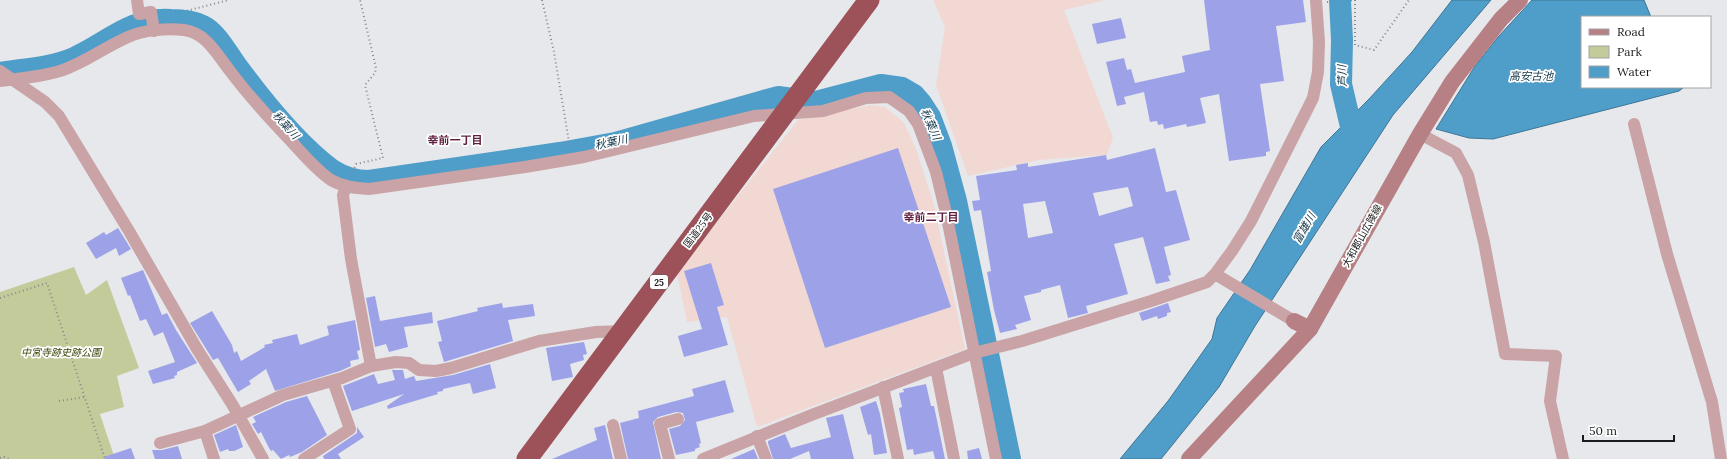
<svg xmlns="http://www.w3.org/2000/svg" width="1727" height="459" viewBox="0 0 1727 459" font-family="Lora,'Noto Sans JP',serif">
<rect width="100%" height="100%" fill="#e6e8eb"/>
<!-- industrial -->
<g fill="#f2d8d3">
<path d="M933,0h172l-41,10 49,128 -6,17 -68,5 -71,16 -32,-91 9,-58z"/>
<path d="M870,105l15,2 19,16 12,26 18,56 31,144 -208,78 -30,-110 -40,5 -10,-49 121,-153z"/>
</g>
<!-- green -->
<path fill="#c3cb9b" d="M74,267l12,28 21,-15 32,88 -22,8 7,31 -24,7 15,45h-115v-167z"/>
<!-- water -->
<g fill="#4f9dc9" stroke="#3f7695">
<path d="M1452,0h39l-98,115 -138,211 -36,61 -58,72h-41l48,-58 44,-62 5,-21 33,-48 71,-123 48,-48 43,-47z"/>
<path d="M1532,0h112l7,17h-69v70l101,1 -4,3 -186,48 -24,-1 -33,-9 39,-63 23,-29z"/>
</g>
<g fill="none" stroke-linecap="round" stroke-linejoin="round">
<!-- river -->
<g stroke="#4f9dc9" stroke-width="22">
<path d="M1340,0l2,40 -1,44 15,64"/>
<path d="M0,73c24,-4 51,-5 74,-15 34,-15 56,-41 97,-38 10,0 22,1 32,6 14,7 24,27 33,39 25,34 62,80 96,105 11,7 24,11 37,11l191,-28 55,-10 163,-46 38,5 65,-17 21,3 12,7 7,8 9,14 11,29 15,55 54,258"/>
</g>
</g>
<!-- building -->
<g fill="#9da2e8" fill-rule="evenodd">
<path d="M1204,0h99l3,22 -30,4 8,55 -24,3 10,67 -4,1v4l-37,5 -10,-67 -19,4 6,25 -19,4 -1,-3 -22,5 -1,-5 -5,1 -1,-4 -7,1 -6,-30 -20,5 2,7 -9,2 -11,-44 18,-4 3,12 4,-1 4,14 50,-11 -3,-16 28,-6z"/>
<path d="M1121,18l5,20 -29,6 -5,-20z"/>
<path d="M898,148l53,159 -126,41 -52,-159z"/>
<path d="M1155,148l11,44 10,-2 14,50 -26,7 7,28 -3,1 2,5 -14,3 -13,-47 -29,7 14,50 -42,12 2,7 -20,5 -8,-33 -19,5v2l-17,4 7,24 -16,5 2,4 -17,4 -6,-23 -7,-38 4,-1 -10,-61 -7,1 -2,-10 8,-1 -4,-24 41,-6 -1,-5 12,-2v4l78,-12 1,5zM1128,187l5,19 -34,10 -6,-23zM1045,201l8,32 -25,5 -5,-34z"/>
<path d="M118,228l13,21 -12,7 -3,-8 -20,11 -10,-16 18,-11 2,3z"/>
<path d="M711,263l13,42 -7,2 11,38 -44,12 -6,-21 24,-7 -18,-58z"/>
<path d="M143,270l19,45 5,-2 9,17 21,33 -20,9v3l-3,1 1,2 -22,6 -5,-13 27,-9 -12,-30 -9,4 -8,-17 -6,2 -10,-26 -2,1 -7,-18z"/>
<path d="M375,296l5,25 52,-9 1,11 -29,4 4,20 -19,5 -3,-8 -11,3 -9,-49z"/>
<path d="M502,303l1,5 30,-4 2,12 -27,4 5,21 -69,21 -6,-20 4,-1 -5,-20 41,-10 -1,-3z"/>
<path d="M1168,303l3,9 -4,1v3l-9,3 -1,-3 -15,5 -3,-8z"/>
<path d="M212,311l20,34 2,8 3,-2 4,10 24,-14 -1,-2 9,-2 -1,-3 25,-6 3,11 29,-10 -2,-9 28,-6 5,30 -3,1 2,8 -9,2 1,5 -11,5 -65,20 -9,-22 -17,12 2,3 -13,8 -20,-34 -5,2 -23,-37z"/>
<path d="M584,342l3,12 -4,1 1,5 -14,4 3,13 -21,4 -6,-33z"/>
<path d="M490,364l6,24 -23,6 -3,-11 -27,6v2l-6,1 1,2 -50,15 -1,-3 17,-12 -52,17 -9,-25 31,-12 4,10 17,-4 -3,-10h11l2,9 9,-3 2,5 37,-6z"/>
<path d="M725,380l9,32 -38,10 5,21 -2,1 1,3 -5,2v2l-19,4 -7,-26 11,-3 5,-6 -2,-7 -7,-1 -18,5 -5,5 8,37h-33l-8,-36 19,-5 -1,-7 56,-15 -2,-7z"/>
<path d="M926,384l5,22h3l11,53h-10l-2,-8 -19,4 -1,-6 -6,1 -8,-42 3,-1 -3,-14 5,-1 -1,-3z"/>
<path d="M307,396l20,39 -25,17 -12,5 -1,-2 -8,4 -8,-9 -2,1 -2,-3 -8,-16 -3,2 -6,-10 4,-2 -3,-5 33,-15z"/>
<path d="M876,401l4,13 7,39 -13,2 -3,-21 -3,1 -8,-28z"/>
<path d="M843,414l11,45h-43l-2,-8 -19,8h-17l-5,-16v-2l17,-7 6,14 40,-11 -5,-19z"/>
<path d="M236,425l7,22 -9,4h-5l-1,-2 -8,3 -6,-17z"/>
<path d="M605,425l8,34h-61l45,-19 -3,-12z"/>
<path d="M357,427l7,10 -26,17 3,5h-17l-1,-3 31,-21 3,-2z"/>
<path d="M178,446l4,13h-27l-3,-9h10z"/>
<path d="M131,448l4,11h-30l-1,-2z"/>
<path d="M979,448l3,11h-14l-1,-8z"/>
<path d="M754,449l4,10h-27z"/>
</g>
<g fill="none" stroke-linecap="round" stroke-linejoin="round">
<!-- path -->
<g stroke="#87888a" stroke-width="2" stroke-dasharray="1 3" stroke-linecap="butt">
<path d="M542,0l12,52 16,96"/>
<path d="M1327,2l28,-2v45l19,5 35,-50"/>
<path d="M163,11h23l43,-11"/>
<path d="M351,175l5,-11 27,-6 -18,-73 10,-12 1,-5 -16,-68"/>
<path d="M0,298l47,-15 58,176"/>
<path d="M59,401l26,-4"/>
<path d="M0,458l4,-1 5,2"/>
</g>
<!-- street -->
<g stroke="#c9a3a5" stroke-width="12">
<path d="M137,0l2,14 12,-2 3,19"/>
<path d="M0,71l45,31 14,14 70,115 68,118 35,55 31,55"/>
<path d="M0,81c21,-3 43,-4 63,-11 23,-8 42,-23 65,-33 15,-7 39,-9 56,-7 23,3 33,25 46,41 18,24 39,47 60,69 13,14 25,29 41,40 12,7 25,8 38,9l156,-22 59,-10 170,-41 69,-5 43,-13 23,-1 20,14 9,13 18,48 10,41 50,246"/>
<path d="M1634,124l33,130 45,148 9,57"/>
<path d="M1420,134l36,19 12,22 16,67 21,112 51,2 -6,45 13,58"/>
<path d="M346,187l-3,8 8,64 20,107"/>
<path d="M1215,274l79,47"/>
<path d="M936,368l18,91"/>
<path d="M883,387l15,72"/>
<path d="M613,425l8,34"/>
<path d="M205,431l9,28"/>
<path d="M757,436l9,23"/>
<path d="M160,443l45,-12 78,-36 59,-17 29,-12 25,-4 13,1 10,7 17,1 15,-3 88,-27 57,-9 27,-1"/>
<path d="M304,459l46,-30 -17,-48"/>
<path d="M669,459l-9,-35 18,-5"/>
<path d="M703,459l106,-43 165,-63 48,-12 129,-40 56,-19 8,-8 17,-23 19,-30 62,-123 5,-26 1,-30 -3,-42"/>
</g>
<!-- secondary -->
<g stroke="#b78084" stroke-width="16">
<path d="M1294,321l16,8"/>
<path d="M1189,459l121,-130 110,-195 32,-52 49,-63 19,-19"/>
</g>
<!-- highway -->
<path stroke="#9d5158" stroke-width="21" d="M527,459l342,-459"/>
</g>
<g text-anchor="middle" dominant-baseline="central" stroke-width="3.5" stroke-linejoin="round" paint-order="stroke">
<!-- shield labels -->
<rect fill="#fff" stroke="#5f5f60" stroke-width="1" x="650" y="275" width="18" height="14" rx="3"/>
<g font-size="9" font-weight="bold" fill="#1a1b1c">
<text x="659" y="282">25</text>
</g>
<!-- street labels -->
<g font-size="10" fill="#1a1b1c" stroke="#fff">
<text transform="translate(698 230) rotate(-53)">国道25号</text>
<text transform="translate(1362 236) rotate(-61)">大和郡山広陵線</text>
</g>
<!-- park labels -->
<g font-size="10" font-style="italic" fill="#3d4307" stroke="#fff">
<text x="61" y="352">中宮寺跡史跡公園</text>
</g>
<!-- water labels -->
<g font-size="11" font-style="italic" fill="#113447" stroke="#fff">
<text transform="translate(1342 76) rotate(-92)">芦川</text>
<text x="1531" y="76">高安古池</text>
<text transform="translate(931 124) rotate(66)">秋葉川</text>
<text transform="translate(286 125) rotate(48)">秋葉川</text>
<text transform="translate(611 142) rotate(-12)">秋葉川</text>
<text transform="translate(1304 228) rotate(-60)">富雄川</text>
</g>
<!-- neighbourhood labels -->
<g font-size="11" font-weight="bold" fill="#5e1e3f" stroke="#fff">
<text x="455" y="140">幸前一丁目</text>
<text x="931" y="217">幸前二丁目</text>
</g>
</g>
<!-- legend -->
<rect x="1581" y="16" width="130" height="72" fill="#ffffff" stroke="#a3a4a4"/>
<rect x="1589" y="29" width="20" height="6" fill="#b78084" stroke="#a3a4a4"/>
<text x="1617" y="36" font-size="12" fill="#1a1b1c">Road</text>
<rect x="1589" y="46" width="20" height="12" fill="#c3cb9b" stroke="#a3a4a4"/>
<text x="1617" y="56" font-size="12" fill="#1a1b1c">Park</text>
<rect x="1589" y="66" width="20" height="12" fill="#4f9dc9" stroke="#a3a4a4"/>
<text x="1617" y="76" font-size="12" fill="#1a1b1c">Water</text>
<!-- scale -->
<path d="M1583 435v6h91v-6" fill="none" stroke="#1a1b1c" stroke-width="2"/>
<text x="1589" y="435" font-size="12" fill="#1a1b1c" stroke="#ffffff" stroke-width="3" paint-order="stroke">50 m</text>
</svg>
